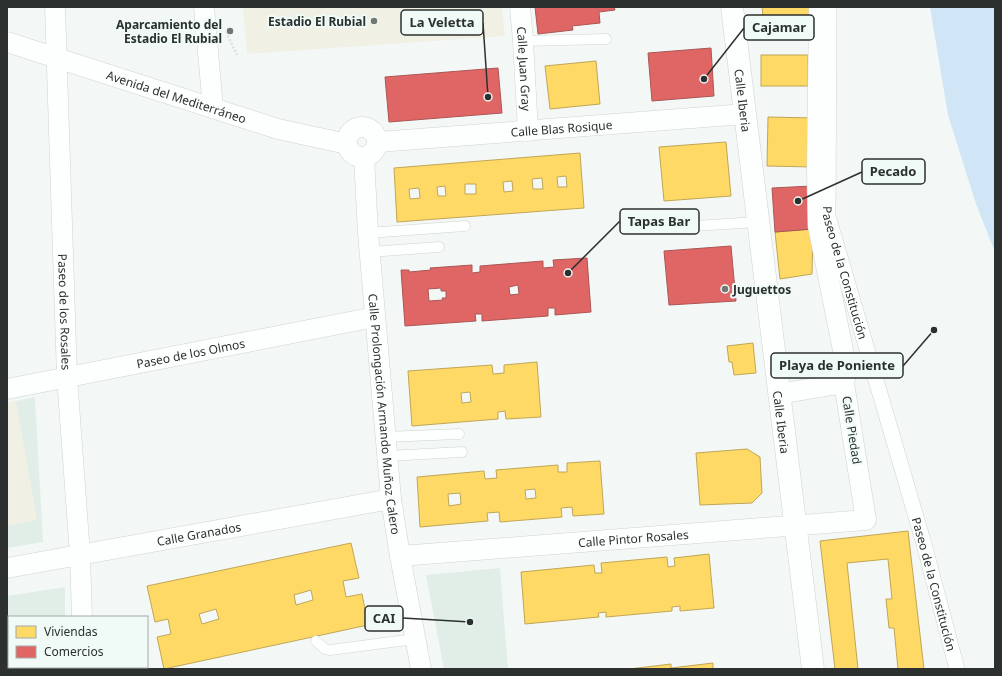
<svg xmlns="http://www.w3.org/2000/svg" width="1002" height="676" viewBox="0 0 1002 676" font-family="'Noto Sans',sans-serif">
<rect width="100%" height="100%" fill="#f3f8f6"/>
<!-- built -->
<g fill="#e1eee8">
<path d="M35,397l8,145 -36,6v-145z"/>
<path d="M500,568l8,101h-64l-18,-94z"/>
<path d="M65,587v30h-56v50h58v2h-60v-73z"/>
</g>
<!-- green -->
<g fill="#f0f1e4">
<path d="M243,7h259l3,29 -258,18z"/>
<path d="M16,401l21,119 -30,6v-123z"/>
</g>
<!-- water -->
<path fill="#d0e6f6" d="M930,7h65v245l-19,-48 -28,-89z"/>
<!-- homes -->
<g fill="#ffd966" stroke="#c0a655" fill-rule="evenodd">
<path d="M762,7h48l1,22 -46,4z"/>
<rect x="761" y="55" width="47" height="31"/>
<path d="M596,61l4,43 -50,5 -5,-43z"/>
<path d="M768,117l46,1 -1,49 -46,-1z"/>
<path d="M726,142l5,54 -67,5 -5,-54z"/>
<path d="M580,153l4,55 -187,14 -3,-54zM566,176l1,11h-9l-1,-10zM542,178l1,11h-10l-1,-10zM512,181l1,10 -9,1 -1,-10zM465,184h11v10h-11zM445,186l1,10h-8l-1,-9zM419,188l1,10 -10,1 -1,-10z"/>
<path d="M813,229l-1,45 -32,5 -5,-47z"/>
<path d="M753,343l3,30 -22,2 -2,-13h-3l-2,-16z"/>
<path d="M537,362l4,55 -35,2 -1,-8 -7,1v7l-86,7 -4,-55 84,-6 1,9 11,-1v-8zM470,392l1,10 -9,1 -1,-10z"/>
<path d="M747,449l13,8 2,36 -10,10 -52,2 -4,-52z"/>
<path d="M600,461l4,53 -31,2 -1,-9 -11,1 1,9 -62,5 -1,-10 -12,1 1,8 -68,6 -3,-50 67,-6 1,8 12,-1 -1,-8 62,-5v7h9v-9zM535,489l1,9 -10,1 -1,-9zM460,493l1,11 -12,2 -1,-12z"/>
<path d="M908,531l16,138h-26l-4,-41h-5l-3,-29h6l-4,-40 -41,4 11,106h-23l-15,-128z"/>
<path d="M351,543l8,35 -16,3 3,16 16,-3 6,31 -204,44 -7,-32 14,-3 -3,-15 -13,3 -8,-36zM311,590l2,10 -17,5 -2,-10zM216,609l3,10 -17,5 -3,-10z"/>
<path d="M709,554l5,54 -34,3v-5l-8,1v4l-66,6v-5l-8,1 1,4 -74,7 -4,-52 73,-7 1,8h7l-1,-10 66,-6 1,10 7,-1 -1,-8z"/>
<path d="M713,663v6h-84l42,-5v4z"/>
</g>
<!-- shops -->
<g fill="#e06666" stroke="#aa5655" fill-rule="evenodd">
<path d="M535,7h79l1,3 -16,2 1,11 -28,3 1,4 -35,4z"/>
<path d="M711,48l3,48 -62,5 -4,-48z"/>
<path d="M498,68l4,45 -113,9 -4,-45z"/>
<path d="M812,186l1,43 -38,3 -3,-44z"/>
<path d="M731,246l5,55 -67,4 -5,-54z"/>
<path d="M587,258l4,54 -36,3v-7h-7v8l-66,5v-7h-7l1,7 -71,5 -4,-56h8v2l22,-2 -1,-2 42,-3v8l8,-1v-6l63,-5v7l11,-1 -1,-7zM518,285l1,9 -9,1 -1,-8zM441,288v3h5v7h-4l1,2 -14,1 -1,-12z"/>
</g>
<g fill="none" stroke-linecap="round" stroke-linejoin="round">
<!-- service casing -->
<g stroke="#ced3d1" stroke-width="11">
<g id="service">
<path d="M523,41l83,-2"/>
<path d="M678,227l79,-5"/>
<path d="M368,233l97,-7"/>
<path d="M369,252l70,-5"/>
<path d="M385,437l74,-3"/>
<path d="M387,456l75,-4"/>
<path d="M316,641l9,8 5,1 85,-11"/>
</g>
</g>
<!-- pedestrian casing -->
<g stroke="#ced3d1" stroke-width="16">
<g id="pedestrian">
<path id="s1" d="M829,7l-1,209 96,328 33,125"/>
</g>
</g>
<!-- minor casing -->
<g stroke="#ced3d1" stroke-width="21">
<g id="minor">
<path id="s2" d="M55,7l12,370 13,178 2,62"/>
<path d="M204,7l9,101"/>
<path id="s3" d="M520,7l3,34 5,90"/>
<path d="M819,7l-2,162 1,57 29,144 -3,13"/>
<path id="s4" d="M7,42l271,87 69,15"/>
<circle cx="362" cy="142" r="15"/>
<path id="s5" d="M378,142l367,-28"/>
<path id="s6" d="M364,157l4,76 23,266 9,57 21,113"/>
<path id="s7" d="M7,389l368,-72"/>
<path id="s8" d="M400,556l466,-36 -22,-137 -65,11"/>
<path id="s9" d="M7,568l384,-69"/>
<path d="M85,667v2"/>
</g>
</g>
<!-- secondary casing -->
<g stroke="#ced3d1" stroke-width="23">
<g id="secondary">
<path id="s10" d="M732,7c26,221 52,442 81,662"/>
</g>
</g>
<!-- path -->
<path stroke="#dcdedd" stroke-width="2.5" stroke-dasharray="2 2" stroke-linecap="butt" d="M226,32l11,23"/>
<!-- service -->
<use href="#service" stroke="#fdfefe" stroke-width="10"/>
<!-- pedestrian -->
<use href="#pedestrian" stroke="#fdfefe" stroke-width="15"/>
<!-- minor -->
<use href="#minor" stroke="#fdfefe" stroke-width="20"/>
<!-- secondary -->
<use href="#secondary" stroke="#fdfefe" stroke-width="22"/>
</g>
<!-- markers -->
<g fill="#727674" stroke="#f0fbf7" stroke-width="1.5">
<circle cx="374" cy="21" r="4"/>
<circle cx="230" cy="31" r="4"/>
<circle cx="725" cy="289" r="4"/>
</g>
<g text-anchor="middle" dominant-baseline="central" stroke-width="4" stroke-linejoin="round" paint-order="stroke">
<!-- poi labels -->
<g font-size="12" font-weight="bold" fill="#2c302e" stroke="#f0fbf7" text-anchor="end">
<text x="366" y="21">Estadio El Rubial</text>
<text x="222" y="24">Aparcamiento del<tspan x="222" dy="14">Estadio El Rubial</tspan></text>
<text x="733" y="289" text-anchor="start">Juguettos</text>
</g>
<!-- street labels -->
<g font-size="12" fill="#2c302e" stroke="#f0fbf7">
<text stroke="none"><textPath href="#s3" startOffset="62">Calle Juan Gray</textPath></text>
<text stroke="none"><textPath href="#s4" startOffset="178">Avenida del Mediterráneo</textPath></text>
<text stroke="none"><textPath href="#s10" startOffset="94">Calle Iberia</textPath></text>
<text stroke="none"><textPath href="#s5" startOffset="184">Calle Blas Rosique</textPath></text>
<text stroke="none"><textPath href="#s1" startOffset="268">Paseo de la Constitución</textPath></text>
<text stroke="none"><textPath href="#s2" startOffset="305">Paseo de los Rosales</textPath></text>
<text stroke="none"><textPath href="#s7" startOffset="187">Paseo de los Olmos</textPath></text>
<text stroke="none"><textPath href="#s6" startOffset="258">Calle Prolongación Armando Muñoz Calero</textPath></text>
<text stroke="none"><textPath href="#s10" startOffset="418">Calle Iberia</textPath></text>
<text transform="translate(852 430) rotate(81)">Calle Piedad</text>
<text stroke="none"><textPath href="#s9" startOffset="195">Calle Granados</textPath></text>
<text stroke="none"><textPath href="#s8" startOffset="234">Calle Pintor Rosales</textPath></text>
<text stroke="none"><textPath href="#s1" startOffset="592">Paseo de la Constitución</textPath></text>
</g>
</g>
<!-- callouts -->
<path fill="none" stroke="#2c302e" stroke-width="1.5" d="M488 97L483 23M704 79L744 28M798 201L862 172M568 273L620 221M934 330L903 366M470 622L403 618"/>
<g fill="#2c302e" stroke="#f0fbf7" stroke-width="1.5">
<circle cx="488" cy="97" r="4"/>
<circle cx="704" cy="79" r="4"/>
<circle cx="798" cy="201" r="4"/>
<circle cx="568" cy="273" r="4"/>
<circle cx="934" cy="330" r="4"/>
<circle cx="470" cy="622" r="4"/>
</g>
<g fill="#f0fbf7" stroke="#2c302e" stroke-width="1.5">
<rect x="401" y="10" width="82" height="25" rx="4"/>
<rect x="744" y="15" width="70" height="25" rx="4"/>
<rect x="862" y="159" width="63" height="25" rx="4"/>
<rect x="620" y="209" width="79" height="25" rx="4"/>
<rect x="771" y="353" width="132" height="25" rx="4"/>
<rect x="365" y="606" width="38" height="25" rx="4"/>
</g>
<g font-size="13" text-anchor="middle" font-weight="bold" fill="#2c302e">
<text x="442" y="27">La Veletta</text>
<text x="779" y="32">Cajamar</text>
<text x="893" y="176">Pecado</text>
<text x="659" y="226">Tapas Bar</text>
<text x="837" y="370">Playa de Poniente</text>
<text x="384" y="623">CAI</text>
</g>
<!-- border -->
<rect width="1002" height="676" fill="none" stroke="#2c302e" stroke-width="16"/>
<!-- legend -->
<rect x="8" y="616" width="140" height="52" fill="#f0fbf7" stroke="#a2aaa7"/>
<rect x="16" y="626" width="20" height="12" fill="#ffd966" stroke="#a2aaa7"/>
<text x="44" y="636" font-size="12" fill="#2c302e">Viviendas</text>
<rect x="16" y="646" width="20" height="12" fill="#e06666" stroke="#a2aaa7"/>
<text x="44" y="656" font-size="12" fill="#2c302e">Comercios</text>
</svg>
